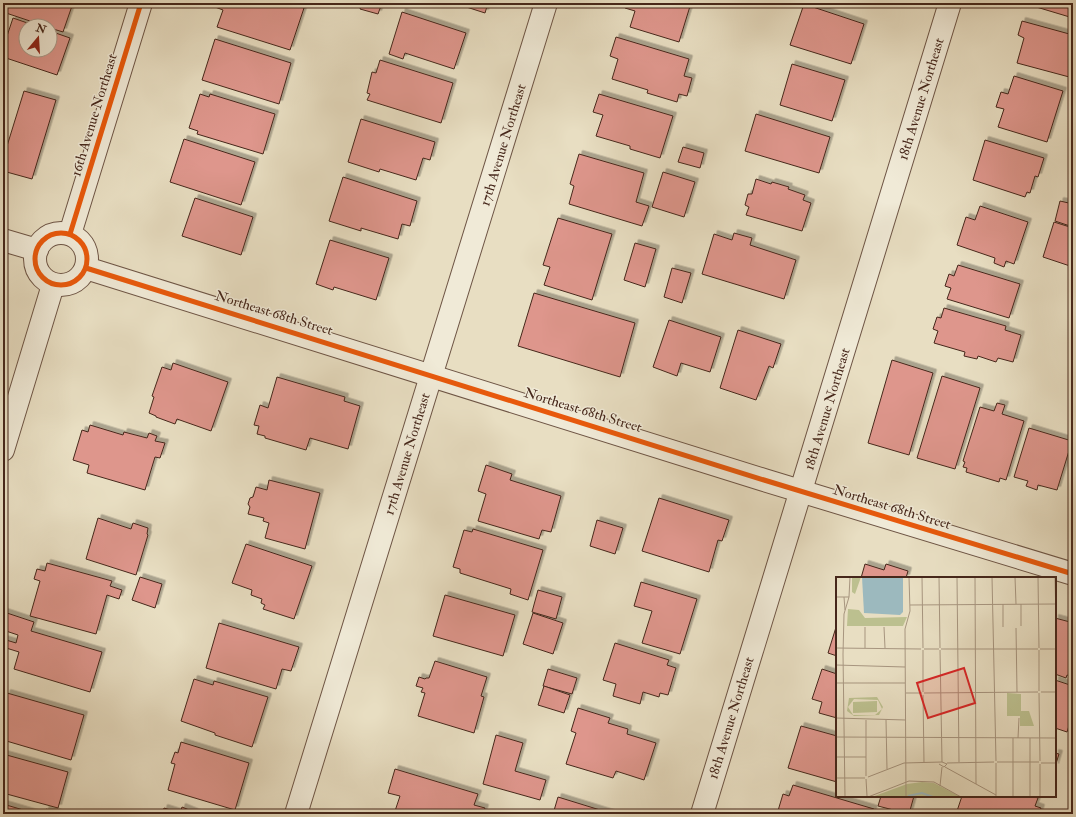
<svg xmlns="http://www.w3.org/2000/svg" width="1076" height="817" viewBox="0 0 1076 817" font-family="'IM FELL Double Pica',serif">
<defs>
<filter id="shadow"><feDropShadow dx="3.5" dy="-3.5" stdDeviation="0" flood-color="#0004"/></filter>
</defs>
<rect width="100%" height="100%" fill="#e8dec2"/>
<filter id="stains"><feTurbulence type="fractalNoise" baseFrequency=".005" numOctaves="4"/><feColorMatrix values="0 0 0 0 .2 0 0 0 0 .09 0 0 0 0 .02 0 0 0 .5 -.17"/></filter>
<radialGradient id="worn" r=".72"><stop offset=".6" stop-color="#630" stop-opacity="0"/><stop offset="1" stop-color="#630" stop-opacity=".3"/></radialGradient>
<!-- building -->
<g fill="#de968c" stroke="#46271b" filter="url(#shadow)">
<path d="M3,3h70l-10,29 -13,-4v-2h-5l-42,-14z"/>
<path d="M216,3h72l16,5 -14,42 -73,-23 6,-17 -8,-3z"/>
<path d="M362,3h20l-4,11 -18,-5z"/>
<path d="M454,3h34l-3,10z"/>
<path d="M626,3h65l-12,39 -49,-15 5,-16 -10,-3z"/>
<path d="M1023,3h50v15z"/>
<path d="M804,4l60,20 -13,40 -61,-19z"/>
<path d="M402,12l64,21 -12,36 -49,-16 -2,6 -14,-5z"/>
<path d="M13,18l23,8h-10v24h24v-19l20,7 -13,37 -54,-18v-9z"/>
<path d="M1022,21l51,14v43l-56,-15 7,-25 -6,-3z"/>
<path d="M616,37l73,22 -5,17 8,2 -5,18 -8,-2 -2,8 -30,-9 1,-3 -36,-11 6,-20 -8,-3z"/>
<path d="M215,39l76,24 -12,41 -77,-24z"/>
<path d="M380,60l73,23 -12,40 -74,-23 3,-6 -3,-1 5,-21 4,1z"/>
<path d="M792,64l53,16 -13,41 -52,-16z"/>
<path d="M1014,76l49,15 -16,51 -49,-15 6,-18 -8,-2 5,-15 7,2z"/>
<path d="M24,91l32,9 -24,79 -29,-8v-12z"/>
<path d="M200,94l9,3 1,-3 65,20 -12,40 -66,-20 1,-3 -9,-3z"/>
<path d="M599,94l74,22 -13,42 -30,-9v-3l-34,-10 7,-21 -10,-3z"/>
<path d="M756,114l74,23 -11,36 -74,-22z"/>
<path d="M361,119l74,23 -5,18 -7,-2 -7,22 -36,-11 -1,3 -31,-10z"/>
<path d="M184,139l71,23 -14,43 -71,-23z"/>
<path d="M985,140l59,18 -6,19 -3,-1 -5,17 -3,-1 -2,5 -52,-17z"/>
<path d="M683,147l21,6 -4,15 -22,-6z"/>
<path d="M579,154l65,19 -8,29 13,4 -7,20 -73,-22 5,-18 -4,-2z"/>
<path d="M663,172l32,10 -11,35 -32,-10z"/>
<path d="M343,177l74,24 -7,25 -8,-2 -4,15 -37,-11v3l-32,-10z"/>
<path d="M756,179l15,5 1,-2 17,5 -1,2 17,6 -2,5 8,3 -9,28 -56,-16 3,-8 -4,-2 3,-11h4z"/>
<path d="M195,198l58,19 -12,38 -59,-19z"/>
<path d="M1060,201l13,3v23l-18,-6z"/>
<path d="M980,206l48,16 -14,42 -8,-3 -2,6 -10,-4 1,-5 -38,-13 9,-28 9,3z"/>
<path d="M558,218l54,16 -20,66 -48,-15 6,-18 -7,-2z"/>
<path d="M1054,222l19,6v39l-30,-10z"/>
<path d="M734,233l18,5 -2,7 46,15 -12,39 -82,-25 12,-40 18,6z"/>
<path d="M330,240l59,18 -13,42 -42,-13 -1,3 -17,-6z"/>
<path d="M635,243l21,6 -11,38 -21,-7z"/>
<path d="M958,265l62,19 -11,34 -62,-19 4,-11 -6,-2 4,-12 5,2z"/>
<path d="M672,268l19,5 -9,30 -18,-6z"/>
<path d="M534,293l101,30 -15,54 -102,-31z"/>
<path d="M944,308l62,18 -1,4 16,5 -8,27 -15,-4 -2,4 -18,-6 -1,3 -13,-3 1,-4 -31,-9 4,-12 -5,-2 4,-12 4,1z"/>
<path d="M669,320l52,17 -11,35 -29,-9 -4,13 -24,-9z"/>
<path d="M738,330l43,14 -8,24 -4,-2 -13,34 -36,-12z"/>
<path d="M892,360l41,13 -24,82 -41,-12z"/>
<path d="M173,363l55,19 -17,49 -34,-12 -2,5 -19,-7v-1l-7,-3 5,-16 -2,-1 10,-29 9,3z"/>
<path d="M942,376l38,12 -25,81 -38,-11z"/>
<path d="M277,377l68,20 -1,4 16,5 -12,43 -38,-11 -4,12 -41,-12v-2l-8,-2 2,-8 -5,-1 6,-20 8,3z"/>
<path d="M997,403l8,2 -3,9 22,7 -18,59 -6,-2 -1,4 -33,-10 1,-4 -4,-1 2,-5 -2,-1 17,-54 14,4z"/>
<path d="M90,425l33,10 1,-3 23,6 2,-5 8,3 -2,5 10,2 -5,15 -5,-1 -10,33 -58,-17 2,-8 -16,-5 9,-30 6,2z"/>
<path d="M1029,428l43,13 -15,49 -19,-5 -1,5 -11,-4 2,-5 -14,-4z"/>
<path d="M486,465l26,9 -2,6 51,16 -10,36 -9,-2 -3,9 -61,-18 8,-27 -8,-3z"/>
<path d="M269,480l51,13 -15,56 -40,-11 4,-15 -6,-2 1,-3 -16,-4 2,-7 -2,-3 2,-6 3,-1 3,-10 11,3z"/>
<path d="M659,498l70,22 -7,21 -4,-1 -9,32 -67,-21z"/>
<path d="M98,518l33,11 2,-6 15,5 -1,6 1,1 -12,40 -50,-16z"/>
<path d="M597,520l26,8 -8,26 -25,-8z"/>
<path d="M473,529l70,21 -15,50 -18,-6 1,-5 -51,-16v-4l-7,-2 11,-37 8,2z"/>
<path d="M246,544l66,22 -18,53 -31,-10 2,-4 -4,-2 1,-4 -11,-4 1,-5 -20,-7z"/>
<path d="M47,563l65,18 -2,5 12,4 -3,9 -12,-4 -11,39 -66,-18 10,-35 -6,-2 3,-10 8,2z"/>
<path d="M865,564l19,6 2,-6 22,7 -2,7h-45z"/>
<path d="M140,577l22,7 -7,24 -23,-8z"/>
<path d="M641,582l56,17 -17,55 -38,-11 10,-32 -18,-5z"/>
<path d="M538,590l24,7 -6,22 -24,-7z"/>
<path d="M445,595l70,20 -12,41 -70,-20z"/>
<path d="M4,612l30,10 -3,9 71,21 -12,40 -76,-23 5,-17 -16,-5v-8l13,4 2,-8 -15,-5z"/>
<path d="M533,613l30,10 -10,31 -30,-10z"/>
<path d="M1055,618l15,4 -1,5 4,2v48l-6,-2 -1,3 -11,-4z"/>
<path d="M219,623l80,24 -8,24 -9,-2 -6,20 -70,-21z"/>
<path d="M837,624v32l-9,-3z"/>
<path d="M615,643l54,17 -2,5 9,3 -8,27 -8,-2 -1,4 -16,-5 -3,12 -27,-8 3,-12 -13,-4z"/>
<path d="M435,661l52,16 -6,19 3,1 -10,36 -56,-17 7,-23 -4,-1 2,-4 -7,-2 3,-9 6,2 1,-1h3z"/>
<path d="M548,669l29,9 -5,16 -29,-8z"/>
<path d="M822,669l15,5v44l-18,-5 3,-11 -10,-3z"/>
<path d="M194,679l19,6 1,-4 54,16 -16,50 -37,-12v-2l-34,-12z"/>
<path d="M1055,680l18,6v27l-6,19 -12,-4z"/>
<path d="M544,686l26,9 -6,18 -26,-8z"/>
<path d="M7,693l77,22 -13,45 -68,-20v-34z"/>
<path d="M578,708l32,10 -2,5 20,6 -1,5 29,9 -12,37 -28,-9 -3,7 -47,-14 10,-31 -5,-2z"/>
<path d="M801,726l36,10v46l-49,-14z"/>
<path d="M496,735l27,8 -8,28 31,9 -6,20 -57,-16z"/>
<path d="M181,742l68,21 -14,47 -67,-20 7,-26 -4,-1 4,-11 3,1z"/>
<path d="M1055,753l4,1 -4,13z"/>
<path d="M3,754l65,18 -10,36 -55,-15z"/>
<path d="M395,769l83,25 -4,11 11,3 -2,6h-89l6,-18 -12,-3z"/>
<path d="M793,785l81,24 -2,5h-95l6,-20 6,2z"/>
<path d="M881,796h33l-5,18 -31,-8z"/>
<path d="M962,796l6,1v-1h63l7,2 -3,8 6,2 -2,6h-83z"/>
<path d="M558,797l55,17h-60z"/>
<path d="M3,804l34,10h-34z"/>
<path d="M182,807l17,7h-37l2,-6 16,5z"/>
<path d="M46,809l12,4v1h-14z"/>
</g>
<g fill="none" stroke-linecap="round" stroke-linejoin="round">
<!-- minor casing -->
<g stroke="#6e5545" stroke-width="24">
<g id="minor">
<circle cx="61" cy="259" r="26"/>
<path d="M70,234l71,-231"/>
<path d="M3,240l34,10"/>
<path d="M86,268l678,212 309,94"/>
<path d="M3,450l50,-165"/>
<path d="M296,814l250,-811"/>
<path d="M702,814l248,-811"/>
</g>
</g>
<!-- minor -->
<use href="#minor" stroke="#f0ead7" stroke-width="22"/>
<!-- cycleway casing -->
<g stroke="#f0ead7" stroke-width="8">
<g id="cycleway">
<circle cx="61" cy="259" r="26"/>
<path d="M70,234l71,-231"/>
<path d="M86,268l678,212 309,94"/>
</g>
</g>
<!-- cycleway -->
<use href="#cycleway" stroke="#e8590c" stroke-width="5"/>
</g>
<g text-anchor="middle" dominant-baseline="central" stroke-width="3" stroke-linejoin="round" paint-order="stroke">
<!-- street labels -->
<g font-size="14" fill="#46271b" stroke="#f0ead7">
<text transform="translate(921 99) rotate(-73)">18th Avenue Northeast</text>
<text transform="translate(94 115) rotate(-73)">16th Avenue Northeast</text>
<text transform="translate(503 145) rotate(-73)">17th Avenue Northeast</text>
<text transform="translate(274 313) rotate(17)">Northeast 68th Street</text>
<text transform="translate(827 409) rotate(-73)">18th Avenue Northeast</text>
<text transform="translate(583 410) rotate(17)">Northeast 68th Street</text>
<text transform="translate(407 454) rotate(-73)">17th Avenue Northeast</text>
<text transform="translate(892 507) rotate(17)">Northeast 68th Street</text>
<text transform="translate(731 718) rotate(-73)">18th Avenue Northeast</text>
</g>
</g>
<!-- overview -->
<g transform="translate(836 577)">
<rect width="220" height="220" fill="#e8dec2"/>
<path d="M16,0h9l-6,17 -3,-2zM12,32l11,1 6,8 42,-1 -4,9h-56zM171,116l14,1v17h8l5,15h-14v-10h-13zM41,120l6,10 -4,8 -25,1 -7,-5 2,-13zM18,122l24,1 4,9 -7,6h-22l-5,-8zM41,124v11l-24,1v-11zM86,205l12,1 27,14h-89l35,-13z" fill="#bcc08f" fill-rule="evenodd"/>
<path d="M26,0h41v35l-3,3 -36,-2z" fill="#9cb9be"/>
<path fill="none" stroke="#9cb9be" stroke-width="2" d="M72,219l14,-3 11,4"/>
<path fill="none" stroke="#a7957f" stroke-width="1" d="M86,0l1,71M103,0l1,71M121,0l2,185M139,0l1,207M156,0l4,184M179,0l1,27M202,0l1,71M219,0l1,43M0,20h13M8,20l1,13M167,27v23M185,27v22M74,28l146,-1M29,50v21M48,50l1,21M180,51l1,64M0,71l85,1M88,72h15M105,72h97M204,72h15M87,73v42M104,73l2,112M203,73v41M0,88l69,2M0,106h69M205,115h15M70,116h16M88,116l114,-1M203,116l1,68M87,118l1,68M0,141l70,2M30,143v56M50,143l1,49M0,160l220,1M177,161v59M182,161l1,-20M194,161v59M0,180h30M161,185h42M111,186l47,-1M160,186v34M205,186h15M204,187v33M109,190l51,28M32,200l36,-14 38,-1 5,2 -3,3 -5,-3M0,201h29M30,202l1,17M104,209l2,-19M9,220l-2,-143 1,-40 5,-17 1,-20M32,220l41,-16 25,1 27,15M70,220l-1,-168 5,-18 -1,-34M177,220h17"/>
<path fill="#d62828" fill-opacity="0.15" stroke="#d62828" stroke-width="2" d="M128,91l11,35 -47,15 -11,-35z"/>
<rect width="220" height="220" fill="none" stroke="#46271b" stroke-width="2"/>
</g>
<!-- margin -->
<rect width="1076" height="817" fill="none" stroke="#e8dec2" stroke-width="16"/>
<rect x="4" y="4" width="1068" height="809" fill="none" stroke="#46271b" stroke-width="2"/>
<rect x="8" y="8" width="1060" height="801" fill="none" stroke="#46271b"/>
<!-- north arrow -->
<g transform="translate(38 38) rotate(18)"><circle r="19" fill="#f0ead7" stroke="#ac9c8c"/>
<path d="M0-3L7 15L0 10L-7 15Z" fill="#8f2418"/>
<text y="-6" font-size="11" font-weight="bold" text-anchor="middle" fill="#46271b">N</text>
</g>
<rect width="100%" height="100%" filter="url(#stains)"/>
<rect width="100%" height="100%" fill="url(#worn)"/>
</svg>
